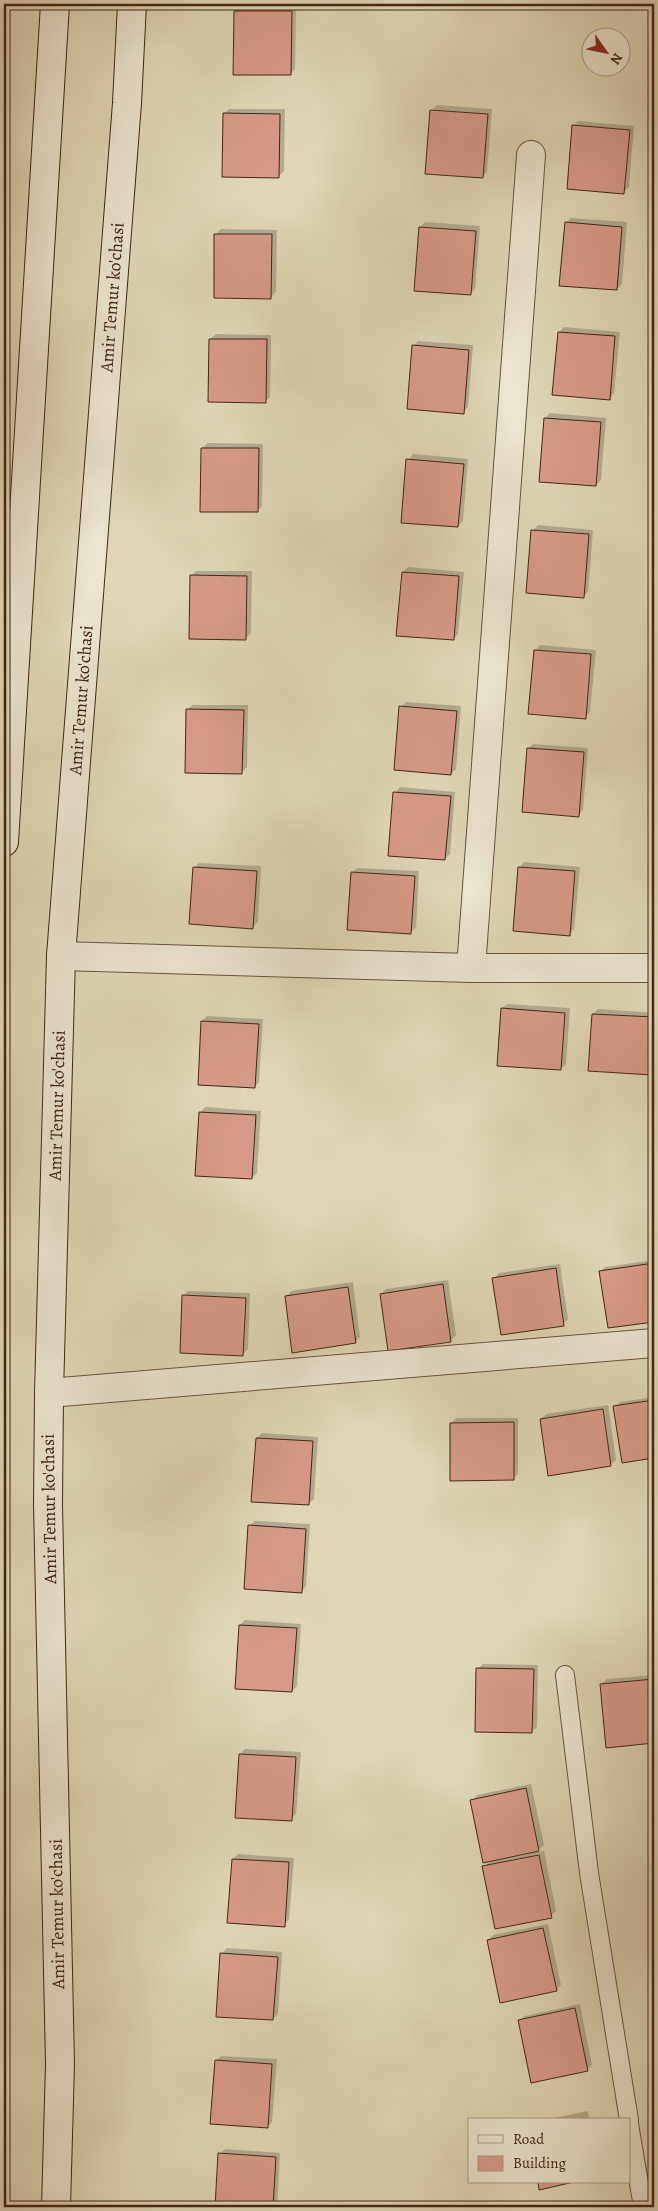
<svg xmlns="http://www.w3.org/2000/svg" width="658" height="2211" viewBox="0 0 658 2211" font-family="Alegreya,serif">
<rect width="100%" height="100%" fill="#ded6b7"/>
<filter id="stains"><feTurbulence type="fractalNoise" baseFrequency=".004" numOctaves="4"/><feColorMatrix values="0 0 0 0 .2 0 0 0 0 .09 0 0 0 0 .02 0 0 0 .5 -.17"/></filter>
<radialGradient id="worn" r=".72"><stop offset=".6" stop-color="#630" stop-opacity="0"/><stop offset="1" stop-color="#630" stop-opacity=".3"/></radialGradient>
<!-- shadow -->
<g fill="#0003">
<path d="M240,6h56l-1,63 -5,5 -55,-63z"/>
<path d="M437,105l55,4 -5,63 -5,5 -50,-67z"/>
<path d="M229,109h56l-1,62 -5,5 -55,-62z"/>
<path d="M578,121l56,5 -5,61 -6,6 -50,-67z"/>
<path d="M571,218l56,4 -5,62 -5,5 -51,-66z"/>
<path d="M425,222l55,4 -5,63 -5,5 -50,-67z"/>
<path d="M221,229l56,1 -1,62 -5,5 -55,-63z"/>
<path d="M564,327l56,5 -6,61 -5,6 -50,-67z"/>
<path d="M216,334l55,1 -1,62 -5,5 -55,-63z"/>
<path d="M418,341l55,4 -5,62 -5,5 -50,-66z"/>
<path d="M550,413l56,5 -5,62 -5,5 -51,-67z"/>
<path d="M208,443l55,1 -1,62 -5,5 -55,-63z"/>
<path d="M413,454l55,5 -5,62 -5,5 -50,-66z"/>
<path d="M538,525l55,5 -5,62 -5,5 -50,-67z"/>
<path d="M408,567l56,5 -6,62 -5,5 -50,-67z"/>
<path d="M196,571h56l-1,62 -5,5 -55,-62z"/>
<path d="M540,645l56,5 -6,62 -5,5 -50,-66z"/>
<path d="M406,702l55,4 -5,63 -5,5 -50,-67z"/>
<path d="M192,705h56l-1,62 -5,5 -55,-62z"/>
<path d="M533,744l55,4 -5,62 -5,5 -50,-66z"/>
<path d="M400,787l55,5 -5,62 -5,5 -50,-66z"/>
<path d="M524,862l56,5 -6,62 -5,5 -50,-66z"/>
<path d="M199,863l62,3 -3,56 -6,5 -58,-59z"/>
<path d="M357,868l62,3 -3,56 -5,5 -59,-59z"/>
<path d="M507,1004l63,4 -4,56 -5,5 -59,-60z"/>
<path d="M598,1009l56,4v58l-3,3 -58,-60z"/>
<path d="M207,1016l56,3 -4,63 -5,5 -55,-3 3,-63z"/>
<path d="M205,1107l56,4 -4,62 -5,5 -52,-65z"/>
<path d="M654,1260v60l-45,7 -9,-55 5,-5z"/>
<path d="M560,1264l8,55 -5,5 -69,-46 5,-5z"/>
<path d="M448,1280l8,55 -5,5 -62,9 -8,-55 5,-5z"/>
<path d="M353,1282l7,55 -5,5 -69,-45 5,-6z"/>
<path d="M188,1291l62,2 -2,56 -5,5 -60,-58z"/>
<path d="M654,1397v60l-31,5 -8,-55 5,-5z"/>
<path d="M608,1405l8,55 -6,5 -69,-46 5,-5z"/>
<path d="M456,1418h62v56l-5,5 -62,-56z"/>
<path d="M262,1433l56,4 -4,62 -6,5 -51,-66z"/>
<path d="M255,1521l55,3 -4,62 -5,6 -52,-66z"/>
<path d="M245,1620l56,4 -4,62 -5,5 -52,-66z"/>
<path d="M483,1664l55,1 -1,62 -6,5 -53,-63z"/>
<path d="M654,1675v67l-47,5 -6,-63 6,-5z"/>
<path d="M245,1749l56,3 -5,62 -5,6 -51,-66z"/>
<path d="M531,1784l13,61 -8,7 8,-1 12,60 -5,5 -67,-49 7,-7 -19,-59 5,-6z"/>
<path d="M238,1854l56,4 -5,62 -5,5 -51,-66z"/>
<path d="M548,1924l13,61 -5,5 -68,-50 5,-5z"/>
<path d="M227,1948l55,4 -4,62 -5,5 -55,-4 4,-62z"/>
<path d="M580,2004l12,61 -5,5 -68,-49 6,-5z"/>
<path d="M221,2056l56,3 -5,63 -5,5 -51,-66z"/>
<path d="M588,2111l1,9h-45z"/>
<path d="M225,2149l55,4 -3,54h-61l4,-53z"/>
<path d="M606,2203l1,4h-20z"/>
</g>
<!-- building -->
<g fill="#d79a8a" stroke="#422619">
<path d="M234,11h58l-1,64h-58z"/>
<path d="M430,110l58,4 -5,64 -58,-4z"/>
<path d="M223,113l57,1 -1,64 -57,-1z"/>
<path d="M572,125l58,5 -6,64 -57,-5z"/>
<path d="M565,222l57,5 -5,63 -58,-4z"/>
<path d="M419,227l57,4 -5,64 -57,-4z"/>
<path d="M214,234h58l-1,65 -57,-1z"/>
<path d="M558,332l57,4 -5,64 -58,-5z"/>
<path d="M209,339h58l-1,64 -58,-1z"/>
<path d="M412,345l57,5 -5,64 -57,-5z"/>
<path d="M544,418l57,4 -5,64 -57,-4z"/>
<path d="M201,448h58l-1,64h-58z"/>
<path d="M406,459l58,5 -6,63 -57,-4z"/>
<path d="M531,530l58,4 -5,64 -58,-5z"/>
<path d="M402,572l57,4 -5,64 -58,-4z"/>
<path d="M190,575l57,1 -1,64 -57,-1z"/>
<path d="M534,650l57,4 -5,65 -58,-5z"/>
<path d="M399,706l58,5 -6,64 -57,-5z"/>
<path d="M186,709l58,1 -2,64 -57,-1z"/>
<path d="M527,748l57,4 -5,65 -57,-5z"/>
<path d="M393,792l58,4 -6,64 -57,-4z"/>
<path d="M193,867l64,4 -4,58 -64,-5z"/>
<path d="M518,867l57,4 -5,65 -57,-5z"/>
<path d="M351,872l64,4 -4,58 -64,-4z"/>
<path d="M501,1008l64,5 -4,57 -64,-4z"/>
<path d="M592,1014l62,3 -2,58 -64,-4z"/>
<path d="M201,1021l58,3 -4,64 -57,-3z"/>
<path d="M199,1112l57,3 -4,64 -57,-3z"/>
<path d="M654,1263v59l-46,6 -9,-57z"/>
<path d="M556,1268l8,58 -63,9 -9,-57z"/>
<path d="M443,1284l8,58 -63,9 -8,-57z"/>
<path d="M348,1287l8,56 -64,10 -7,-57z"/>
<path d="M182,1295l64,3 -3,58 -63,-3z"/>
<path d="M654,1400v58l-32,5 -9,-57z"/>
<path d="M603,1409l8,57 -63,10 -8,-57z"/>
<path d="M514,1422v58l-64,1v-58z"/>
<path d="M256,1438l57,3 -4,64 -58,-3z"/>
<path d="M248,1525l58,4 -4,64 -58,-4z"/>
<path d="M239,1625l58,3 -5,64 -57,-3z"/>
<path d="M476,1668l58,1 -2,64 -57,-1z"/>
<path d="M654,1679v64l-48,5 -6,-64z"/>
<path d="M239,1754l57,3 -4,64 -57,-3z"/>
<path d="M526,1788l13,63 -56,12 -13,-63z"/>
<path d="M539,1855l13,63 -57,11 -13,-63z"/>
<path d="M232,1859l57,3 -4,65 -58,-4z"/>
<path d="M543,1928l14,63 -57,12 -13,-63z"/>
<path d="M220,1953l58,4 -5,63 -57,-3z"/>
<path d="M575,2008l13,63 -57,12 -13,-63z"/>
<path d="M215,2060l57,4 -4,64 -58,-4z"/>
<path d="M218,2153l58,4 -3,50h-58z"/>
<path d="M538,2182h36l-35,8z"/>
</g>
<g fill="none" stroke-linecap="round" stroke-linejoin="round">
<!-- service casing -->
<g stroke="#695240" stroke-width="20">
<g id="service">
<path d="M565,1675l24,198 40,247"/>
<path d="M629,2124l14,83"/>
</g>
</g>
<!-- minor casing -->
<g stroke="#695240" stroke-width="30">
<g id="minor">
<path d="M61,956l410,12h183"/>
<path d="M471,968l60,-813"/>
<path d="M49,1393l605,-50"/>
</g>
</g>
<!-- secondary casing -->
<g stroke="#422619" stroke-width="30">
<g id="secondary">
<path d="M4,842l51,-838"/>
<path id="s1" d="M56,2207l4,-143 -12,-560 1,-111 12,-437 66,-853 5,-99"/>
</g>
</g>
<!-- service -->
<use href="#service" stroke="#eae4d0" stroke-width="18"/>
<!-- minor -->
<use href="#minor" stroke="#eae4d0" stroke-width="28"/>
<!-- secondary -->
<use href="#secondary" stroke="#eae4d0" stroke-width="28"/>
</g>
<g text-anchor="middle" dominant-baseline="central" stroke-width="5" stroke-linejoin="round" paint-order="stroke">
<!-- street labels -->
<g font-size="18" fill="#422619" stroke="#eae4d0">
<text stroke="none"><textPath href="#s1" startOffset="1912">Amir Temur ko'chasi</textPath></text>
<text stroke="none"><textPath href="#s1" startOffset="1508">Amir Temur ko'chasi</textPath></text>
<text stroke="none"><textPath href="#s1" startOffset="1102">Amir Temur ko'chasi</textPath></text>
<text transform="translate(49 1509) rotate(-91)">Amir Temur ko'chasi</text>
<text transform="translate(57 1914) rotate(-91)">Amir Temur ko'chasi</text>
</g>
</g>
<!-- margin -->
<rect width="658" height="2211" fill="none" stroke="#ded6b7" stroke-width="20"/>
<rect x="5" y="5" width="648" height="2201" fill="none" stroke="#422619" stroke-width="2.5"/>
<rect x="10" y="10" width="638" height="2191" fill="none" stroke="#422619"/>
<!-- legend -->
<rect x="468" y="2118" width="162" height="65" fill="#eae4d0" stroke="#a79887"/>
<rect x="478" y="2135" width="25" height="8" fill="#eae4d0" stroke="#a79887"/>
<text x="513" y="2144" font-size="15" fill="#422619">Road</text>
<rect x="478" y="2156" width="25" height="15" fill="#d79a8a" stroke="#a79887"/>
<text x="513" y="2168" font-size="15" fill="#422619">Building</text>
<!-- north arrow -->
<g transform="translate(606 52) rotate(123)"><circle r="24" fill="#eae4d0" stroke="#a79887"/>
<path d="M0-4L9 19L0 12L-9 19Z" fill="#8f2418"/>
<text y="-8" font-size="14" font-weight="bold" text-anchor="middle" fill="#422619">N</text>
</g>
<rect width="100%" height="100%" filter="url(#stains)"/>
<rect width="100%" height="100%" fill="url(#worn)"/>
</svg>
